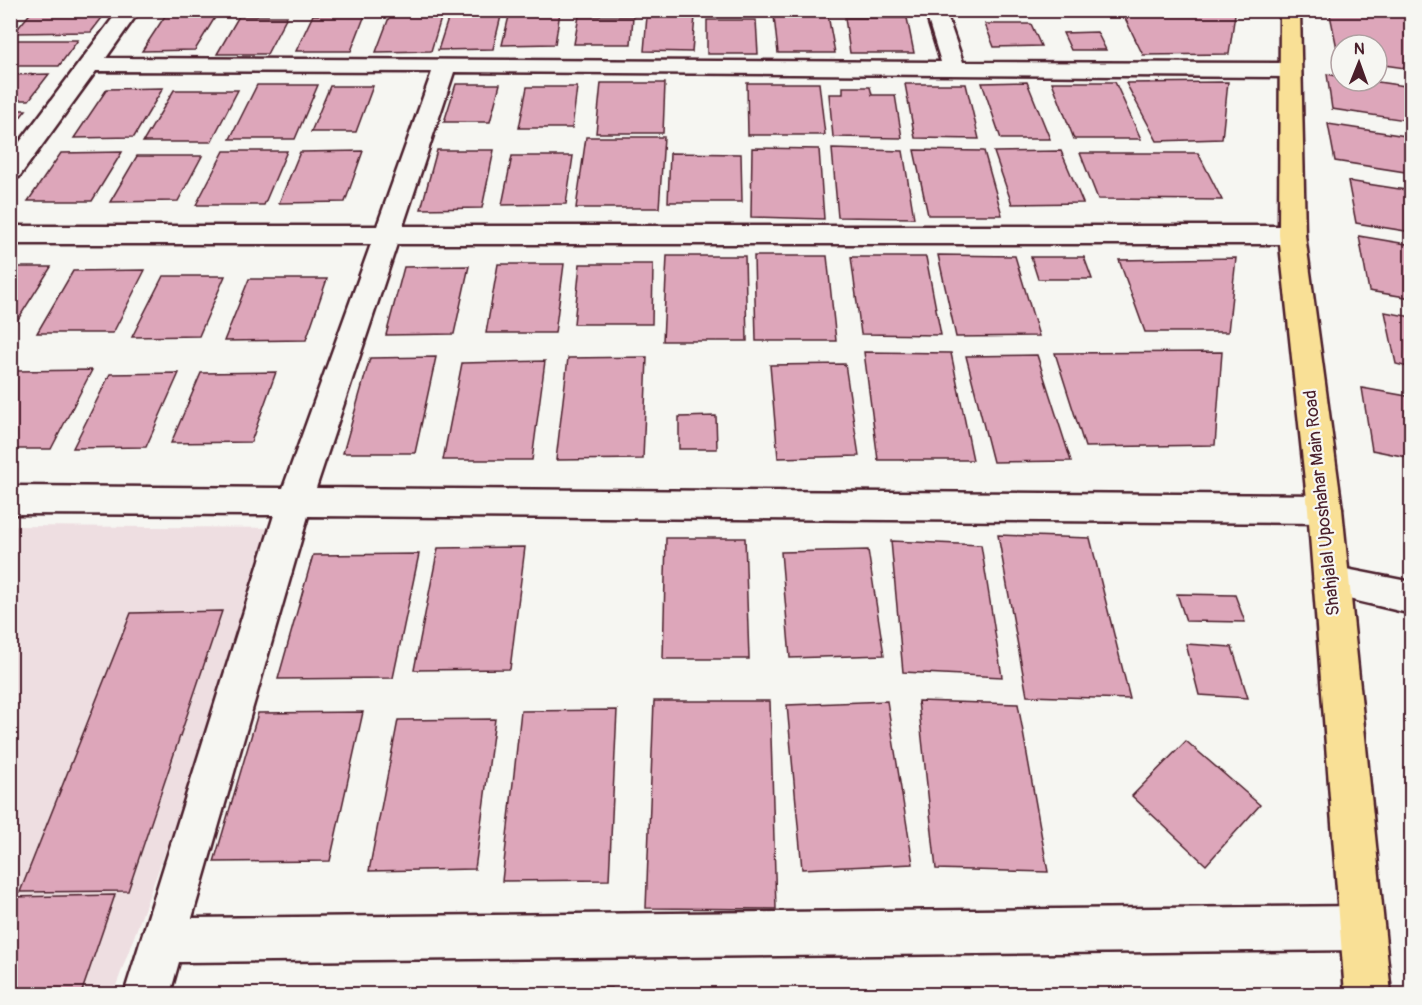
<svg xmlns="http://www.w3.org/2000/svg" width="1422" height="1005" viewBox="0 0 1422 1005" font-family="Pangolin,sans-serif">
<rect width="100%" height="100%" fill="#f6f6f2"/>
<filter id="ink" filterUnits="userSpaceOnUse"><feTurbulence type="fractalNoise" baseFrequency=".0167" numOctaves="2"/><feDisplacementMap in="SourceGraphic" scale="12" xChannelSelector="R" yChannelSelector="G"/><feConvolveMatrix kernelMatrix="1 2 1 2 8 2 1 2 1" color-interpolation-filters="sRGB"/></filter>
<g filter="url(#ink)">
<!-- built -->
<path fill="#eedee1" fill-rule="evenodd" d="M10,526l274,2 -171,466h-32l34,-99 -104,2zM222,612l-93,279 -109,1 111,-279z"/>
<!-- building -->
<g fill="#dda6ba" stroke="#4a1f2b" stroke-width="1.5">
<path d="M33,10h75l-17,22 -77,1z"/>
<path d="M949,10h89l3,6h-90z"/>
<path d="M1121,10h109l5,4 -6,40 -86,1z"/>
<path d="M1329,10h32l46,7 5,16v36l-35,-5v-19h-36v14l-2,-1z"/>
<path d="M510,12h50l-5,32 -53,1z"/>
<path d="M313,15h52l-14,36h-55z"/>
<path d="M390,15h52l-11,36 -55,1z"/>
<path d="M828,15l7,38h-57l-4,-37z"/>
<path d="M165,16h51l-21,34 -53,1z"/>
<path d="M239,16h48l-20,38h-50z"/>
<path d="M449,16h52l-8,33 -55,1z"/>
<path d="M579,16h54l-2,28h-57z"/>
<path d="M647,16h48l-3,36 -48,-1z"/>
<path d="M845,18h62l7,35h-64z"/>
<path d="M707,20h49l2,34h-51z"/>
<path d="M985,24h46l10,22 -47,1z"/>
<path d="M1097,32l9,18h-35l-8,-17z"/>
<path d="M10,40h68l-19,26h-49z"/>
<path d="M49,74l-20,26h-19v-25z"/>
<path d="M1327,74l14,3v4h30l41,6v34l-80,-12z"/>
<path d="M1027,82l23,57h-49l-19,-56z"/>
<path d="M1052,82h63l26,57h-67z"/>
<path d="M1228,82l-6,57 -65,2 -31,-58z"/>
<path d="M601,83h64l-2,50h-67z"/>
<path d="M747,83h72l6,52h-77z"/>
<path d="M456,84h44l-10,38h-46z"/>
<path d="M905,84h61l13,55 -64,-1z"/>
<path d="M257,85h61l-23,54h-65z"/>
<path d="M330,86h43l-17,46h-45z"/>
<path d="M527,87h50l-5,41h-53z"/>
<path d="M843,87h27l2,8h23l7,43 -69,-1 -4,-43h14z"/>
<path d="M163,88l-29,49 -60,1 33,-49z"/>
<path d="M174,90h64l-27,52h-68z"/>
<path d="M10,110h16l-16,20z"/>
<path d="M1328,124l84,13v36l-77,-12z"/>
<path d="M586,137h78l-5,71h-83z"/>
<path d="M752,148l67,1 5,70 -73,-2z"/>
<path d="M832,149l71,2 11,67 -76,-1z"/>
<path d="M437,150h57l-12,58 -61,1z"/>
<path d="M914,150l70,1 18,64h-74z"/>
<path d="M224,151h63l-23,54h-68z"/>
<path d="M363,151l-18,51 -66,1 21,-51z"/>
<path d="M1061,151l22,52 -71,1 -18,-52z"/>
<path d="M122,152l-30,49h-64l33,-48z"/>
<path d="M670,153l71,1 1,48h-74z"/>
<path d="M1080,153h118l24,47 -124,-1z"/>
<path d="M137,156h65l-24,45 -68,1z"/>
<path d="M512,156h61l-7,48 -64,1z"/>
<path d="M1348,181l64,10v41l-56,-9z"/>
<path d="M1359,236l53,9v53l-43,-7z"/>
<path d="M938,255l77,1 24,80 -83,1z"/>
<path d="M667,256h78l2,85h-84z"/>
<path d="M754,256h73l9,85h-80z"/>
<path d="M851,257h75l15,78 -80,-1z"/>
<path d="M1031,257h53l8,22h-54z"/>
<path d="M1236,258l-8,74h-83l-26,-72z"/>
<path d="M498,264h66l-9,69h-69z"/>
<path d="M580,264h73l-1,60h-78z"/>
<path d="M469,266l-15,68 -68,1 18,-68z"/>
<path d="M10,267h41l-41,65z"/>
<path d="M145,270l-32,63h-76l36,-62z"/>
<path d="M163,276h62l-26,60 -67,1z"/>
<path d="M249,279h78l-21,61 -82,1z"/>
<path d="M1385,312l27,5v51l-16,-4z"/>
<path d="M864,352l87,1 22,107h-95z"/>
<path d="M1222,352l-7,93 -130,2 -30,-94z"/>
<path d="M1037,355l34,106 -78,1 -27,-106z"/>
<path d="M436,357l-21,96h-72l27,-95z"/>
<path d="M647,357l-4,102 -87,1 12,-102z"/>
<path d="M545,361l-13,99h-89l19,-97z"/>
<path d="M845,364l14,92 -81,2 -8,-93z"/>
<path d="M92,370l-41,79h-41v-69l6,-9z"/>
<path d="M276,372l-25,70 -80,1 30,-70z"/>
<path d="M179,373l-33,74 -73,1 37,-74z"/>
<path d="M1362,388l50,9v61l-40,-8z"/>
<path d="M716,416l1,33h-38v-32z"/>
<path d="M998,535l92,3 40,161 -103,-3z"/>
<path d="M666,538h79l4,121h-86z"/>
<path d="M891,541l90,4 21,132 -99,-5z"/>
<path d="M525,547l-15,122 -96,1 24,-122z"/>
<path d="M868,550l16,105 -94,3 -9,-106z"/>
<path d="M419,554l-26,124 -115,1 35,-124z"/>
<path d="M1177,594l58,1 10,27 -59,-1z"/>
<path d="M222,611l-94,280 -108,1 111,-279z"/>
<path d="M1186,644l46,3 16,51 -49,-3z"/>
<path d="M654,701h116l6,208 -130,-1z"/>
<path d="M887,701l26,163 -111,5 -15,-164z"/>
<path d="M918,701l100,3 30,168 -112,-3z"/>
<path d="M617,710l-8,170 -107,1 19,-170z"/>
<path d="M363,712l-33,149 -116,1 44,-149z"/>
<path d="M495,719l-20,150 -106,2 29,-151z"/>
<path d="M1186,741l74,64 -54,60 -74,-69z"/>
<path d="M115,895l-34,99h-71v-97z"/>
<path d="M612,988v6h-107v-4z"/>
</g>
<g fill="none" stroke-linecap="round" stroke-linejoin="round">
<!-- street casing -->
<g stroke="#4a1f2b" stroke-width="5">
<g id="street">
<path d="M119,10h21l-34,48 835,4 -16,-52h20l18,52 326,1 8,2 3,5 -3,5 -8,2 -835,-5 -51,154h889l9,3 4,6 -4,6 -9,3h-895l-81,244 1009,7 12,4 5,10 -5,10 -12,4 -1017,-7 -116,402 1170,-12 16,6 6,16 -6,16 -16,6 -1183,12 -9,32h-46l150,-479 -264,-1v-28l273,2 88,-244h-361v-18h367l55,-154 -336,-1 -77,106 -9,2v-24z"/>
<path d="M1331,566l81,16v32l-93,-22 -6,-11 6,-11z"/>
</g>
</g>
<!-- primary casing -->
<g stroke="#4a1f2b" stroke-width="5">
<path id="primary" d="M1280,10h20l5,225 37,274 49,485h-46l-37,-485 -29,-274z"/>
</g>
<!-- street -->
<use href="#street" fill="#f6f6f2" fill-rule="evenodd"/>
<!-- primary -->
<use href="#primary" fill="#f9e096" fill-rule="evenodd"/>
</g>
</g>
<g text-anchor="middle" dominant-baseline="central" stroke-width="4.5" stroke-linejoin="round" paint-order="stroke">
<!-- street labels -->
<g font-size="18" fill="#4a1f2b" stroke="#f6f6f2">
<text transform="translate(1322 503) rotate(-96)">Shahjalal Uposhahar Main Road</text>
</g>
</g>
<!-- margin -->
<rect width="1422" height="1005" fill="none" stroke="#f6f6f2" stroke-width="36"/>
<rect x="18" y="18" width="1386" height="969" fill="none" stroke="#4a1f2b" stroke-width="2" filter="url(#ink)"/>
<!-- north arrow -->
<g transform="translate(1359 63) rotate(1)"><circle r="28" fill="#f6f6f2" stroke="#b1a0a2" stroke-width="1.5"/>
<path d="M0-4.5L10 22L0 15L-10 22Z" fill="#4a1f2b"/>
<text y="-9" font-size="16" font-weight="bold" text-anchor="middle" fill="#4a1f2b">N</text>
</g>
</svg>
